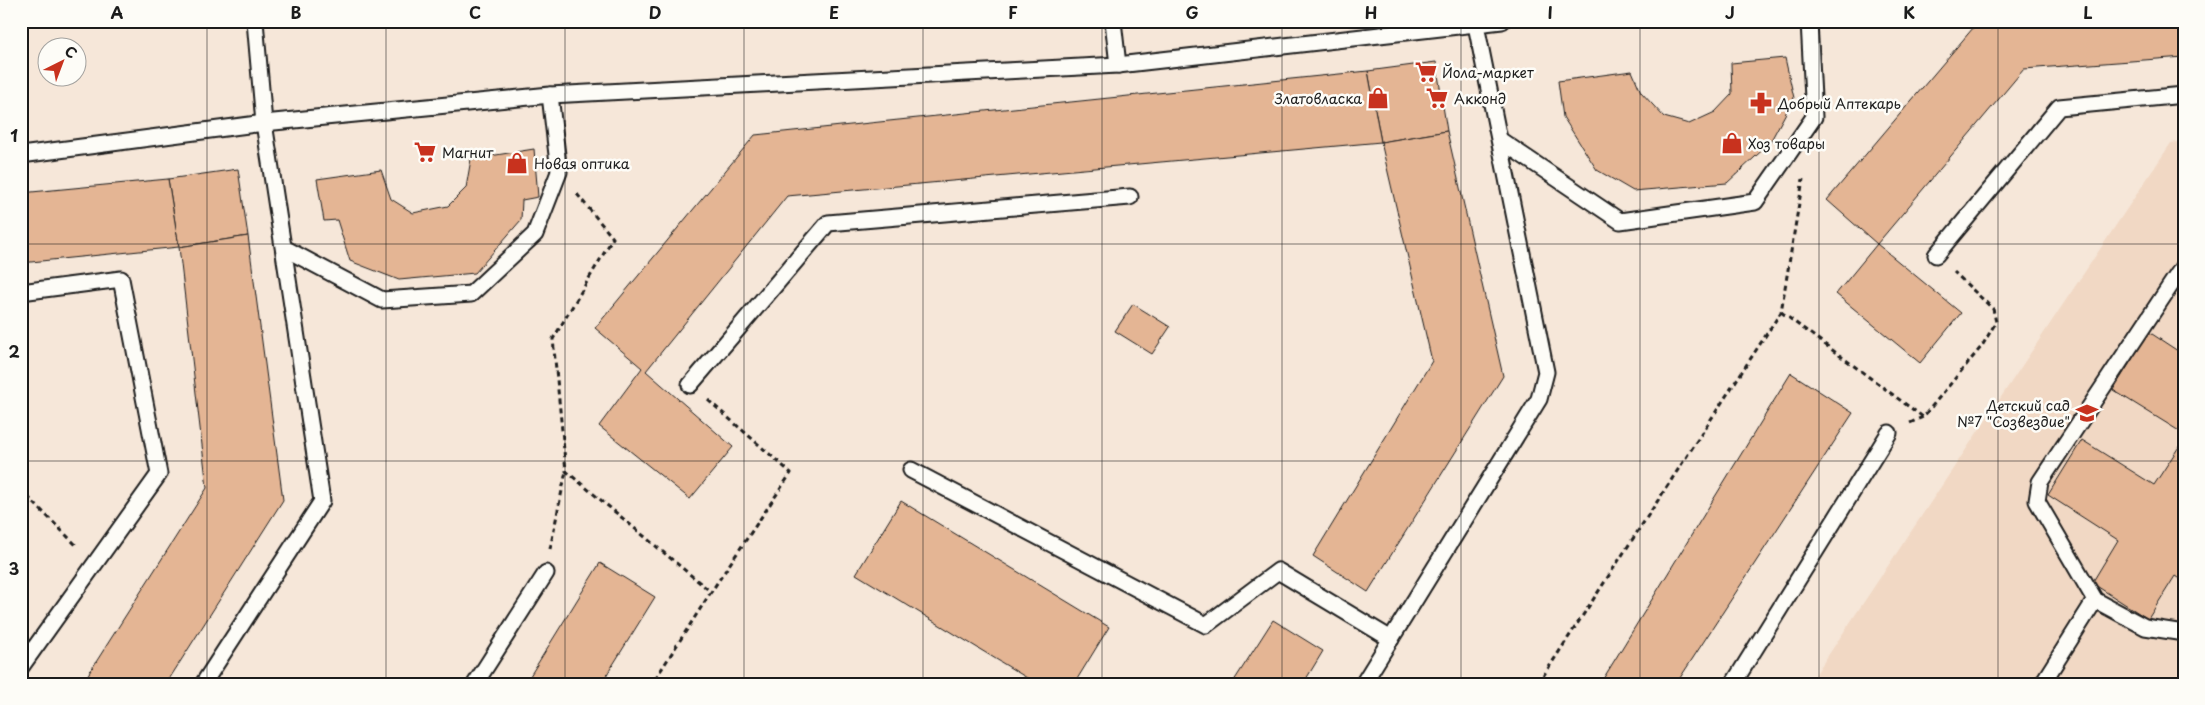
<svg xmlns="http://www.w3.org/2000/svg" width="2205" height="705" viewBox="0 0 2205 705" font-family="'Playpen Sans',sans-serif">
<rect width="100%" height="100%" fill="#f6e7d9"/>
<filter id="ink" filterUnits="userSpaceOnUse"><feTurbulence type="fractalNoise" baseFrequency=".02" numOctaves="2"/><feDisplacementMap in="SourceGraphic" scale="10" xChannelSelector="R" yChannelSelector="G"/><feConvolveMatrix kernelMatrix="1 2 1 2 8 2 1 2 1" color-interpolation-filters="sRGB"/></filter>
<g filter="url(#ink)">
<!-- built -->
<path fill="#f1d8c4" d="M2184,141v543h-375l362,-541z"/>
<!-- building -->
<g fill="#e4b594" stroke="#1c1c1c">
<path d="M1979,21h205v36l-160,12 -147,175 -50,-44z"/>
<path d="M1785,58l9,40 -25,46 -42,39 -94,8 -36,-21 -34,-53 -5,-36 74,-10 9,21 23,25 25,7 26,-12 17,-18 -1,-31z"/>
<path d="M1436,62l11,69 -66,11 -13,-71z"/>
<path d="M1368,71l13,71 -594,54 -141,175 87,76 -43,52 -91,-73 43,-58 -47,-40 160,-193z"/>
<path d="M1447,131l56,245 -135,216 -55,-36 119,-195 -51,-219z"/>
<path d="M534,149l4,48 -16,3 -1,20 -46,53 -76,7 -49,-19 -13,-41 -13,1 -7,-42 64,-9 10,29 22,14 35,-7 18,-18 5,-29z"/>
<path d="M238,169l10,67 -69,11 -11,-68z"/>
<path d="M168,179l11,68 -158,16v-70z"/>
<path d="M248,236l35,264 -117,184h-84l125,-196 -28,-241z"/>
<path d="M1877,244l84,69 -41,50 -84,-69z"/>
<path d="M1133,304l37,23 -18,27 -37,-23z"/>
<path d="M2149,332l35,23v79l-71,-44z"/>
<path d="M1791,373l62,40 -177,271h-76z"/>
<path d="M2184,439v143l-9,-6 -27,43 -56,-36 26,-43 -70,-45 34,-55 72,45z"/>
<path d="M901,501l208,126 -35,57h-37l-181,-110z"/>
<path d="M600,563l55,34 -54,87h-76z"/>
<path d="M1273,620l50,31 -20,33h-71z"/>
</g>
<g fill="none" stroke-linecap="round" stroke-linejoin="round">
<!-- lane casing -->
<g stroke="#1c1c1c" stroke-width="19">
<g id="lane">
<path d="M1113,21l5,44"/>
<path d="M550,95l568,-30 384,-44"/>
<path d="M1500,140l120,81 135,-19 59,-85 -5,-96"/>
<path d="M21,155l243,-32 286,-28 9,77 -24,62 -64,60 -89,6 -98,-52"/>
<path d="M1936,255l123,-148 125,-12"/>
<path d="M2184,265l-144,217 -3,19 58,99 50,27 39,6"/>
<path d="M21,292l100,-13 38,195 -138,193"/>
<path d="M690,385l138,-162 302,-26"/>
<path d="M911,470l295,155 72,-54 113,68"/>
<path d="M203,684l119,-183 -58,-378 -9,-102"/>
<path d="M475,684l71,-111"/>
<path d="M1363,684l176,-285 7,-27 -70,-347"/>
<path d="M1733,684l156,-251"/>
<path d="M2042,684l53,-84"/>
</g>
</g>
<!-- path -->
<g stroke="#1c1c1c" stroke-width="3" stroke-dasharray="5 4" stroke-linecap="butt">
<path d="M577,194l36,44 -60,101 13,132 145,121 -59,92"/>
<path d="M1781,312l142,105"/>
<path d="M708,400l83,73 -80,119"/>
<path d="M1910,423l13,-6 59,-71 14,-24 -3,-13 -39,-37"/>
<path d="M21,490l56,56"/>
<path d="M550,549l16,-78"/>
<path d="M1538,684l243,-372 22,-133"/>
</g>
<!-- lane -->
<use href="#lane" stroke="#fdfcf7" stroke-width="15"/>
</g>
</g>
<!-- grid -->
<path fill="none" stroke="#1c1c1c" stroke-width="1" stroke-opacity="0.55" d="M207,21v663M386,21v663M565,21v663M744,21v663M923,21v663M1102,21v663M1282,21v663M1461,21v663M1640,21v663M1819,21v663M1998,21v663M21,244h2163M21,461h2163"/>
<!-- icons -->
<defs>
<g id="supermarket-bare" transform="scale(1.725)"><path d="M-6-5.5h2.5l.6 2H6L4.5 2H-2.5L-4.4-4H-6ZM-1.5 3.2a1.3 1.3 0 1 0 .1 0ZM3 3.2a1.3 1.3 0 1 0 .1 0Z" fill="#c8321e" stroke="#fdfcf7" stroke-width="2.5" paint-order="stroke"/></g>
<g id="shop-bare" transform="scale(1.725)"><path d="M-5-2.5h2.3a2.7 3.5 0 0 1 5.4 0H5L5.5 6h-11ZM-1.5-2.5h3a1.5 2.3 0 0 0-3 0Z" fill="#c8321e" stroke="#fdfcf7" stroke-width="2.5" paint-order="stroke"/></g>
<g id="pharmacy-bare" transform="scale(1.725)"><path d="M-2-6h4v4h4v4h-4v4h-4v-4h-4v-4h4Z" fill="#c8321e" stroke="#fdfcf7" stroke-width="2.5" paint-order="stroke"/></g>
<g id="school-bare" transform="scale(1.725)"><path d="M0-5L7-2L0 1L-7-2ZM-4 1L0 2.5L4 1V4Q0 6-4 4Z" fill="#c8321e" stroke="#fdfcf7" stroke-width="2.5" paint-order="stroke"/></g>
</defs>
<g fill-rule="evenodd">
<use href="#supermarket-bare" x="1426" y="72"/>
<use href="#shop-bare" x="1378" y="98"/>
<use href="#supermarket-bare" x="1437" y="98"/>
<use href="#pharmacy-bare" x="1761" y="103"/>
<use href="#shop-bare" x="1732" y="143"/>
<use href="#supermarket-bare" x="425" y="152"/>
<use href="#shop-bare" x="517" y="163"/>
<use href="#school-bare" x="2087" y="413"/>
</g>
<g text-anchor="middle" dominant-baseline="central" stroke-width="5" stroke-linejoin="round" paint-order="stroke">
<!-- poi labels -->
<g font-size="14" fill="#1c1c1c" stroke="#fdfcf7" text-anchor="start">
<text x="1442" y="72">Йола-маркет</text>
<text x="1362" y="98" text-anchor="end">Златовласка</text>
<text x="1454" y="98">Акконд</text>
<text x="1778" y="103">Добрый Аптекарь</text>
<text x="1748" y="143">Хоз товары</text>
<text x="442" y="152">Магнит</text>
<text x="534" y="163">Новая оптика</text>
<text x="2070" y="405" text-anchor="end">Детский сад<tspan x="2070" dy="16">№7 "Созвездие"</tspan></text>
</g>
</g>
<!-- margin -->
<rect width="2205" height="705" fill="none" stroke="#fdfcf7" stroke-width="55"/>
<!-- north arrow -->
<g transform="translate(62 62) rotate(42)"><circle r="24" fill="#fdfcf7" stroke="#a3a29f"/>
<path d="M0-4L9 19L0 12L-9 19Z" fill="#c8321e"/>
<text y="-8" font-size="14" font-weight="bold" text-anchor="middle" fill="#1c1c1c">С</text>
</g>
<rect x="28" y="28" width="2150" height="650" fill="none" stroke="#1c1c1c" stroke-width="2"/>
<g font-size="16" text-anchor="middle" font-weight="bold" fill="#1c1c1c">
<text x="117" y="19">A</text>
<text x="296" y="19">B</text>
<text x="475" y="19">C</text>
<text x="655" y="19">D</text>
<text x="834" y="19">E</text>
<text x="1013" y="19">F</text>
<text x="1192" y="19">G</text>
<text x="1371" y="19">H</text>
<text x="1550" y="19">I</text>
<text x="1730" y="19">J</text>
<text x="1909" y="19">K</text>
<text x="2088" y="19">L</text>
<text x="14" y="142">1</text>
<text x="14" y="358">2</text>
<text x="14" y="575">3</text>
</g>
</svg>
